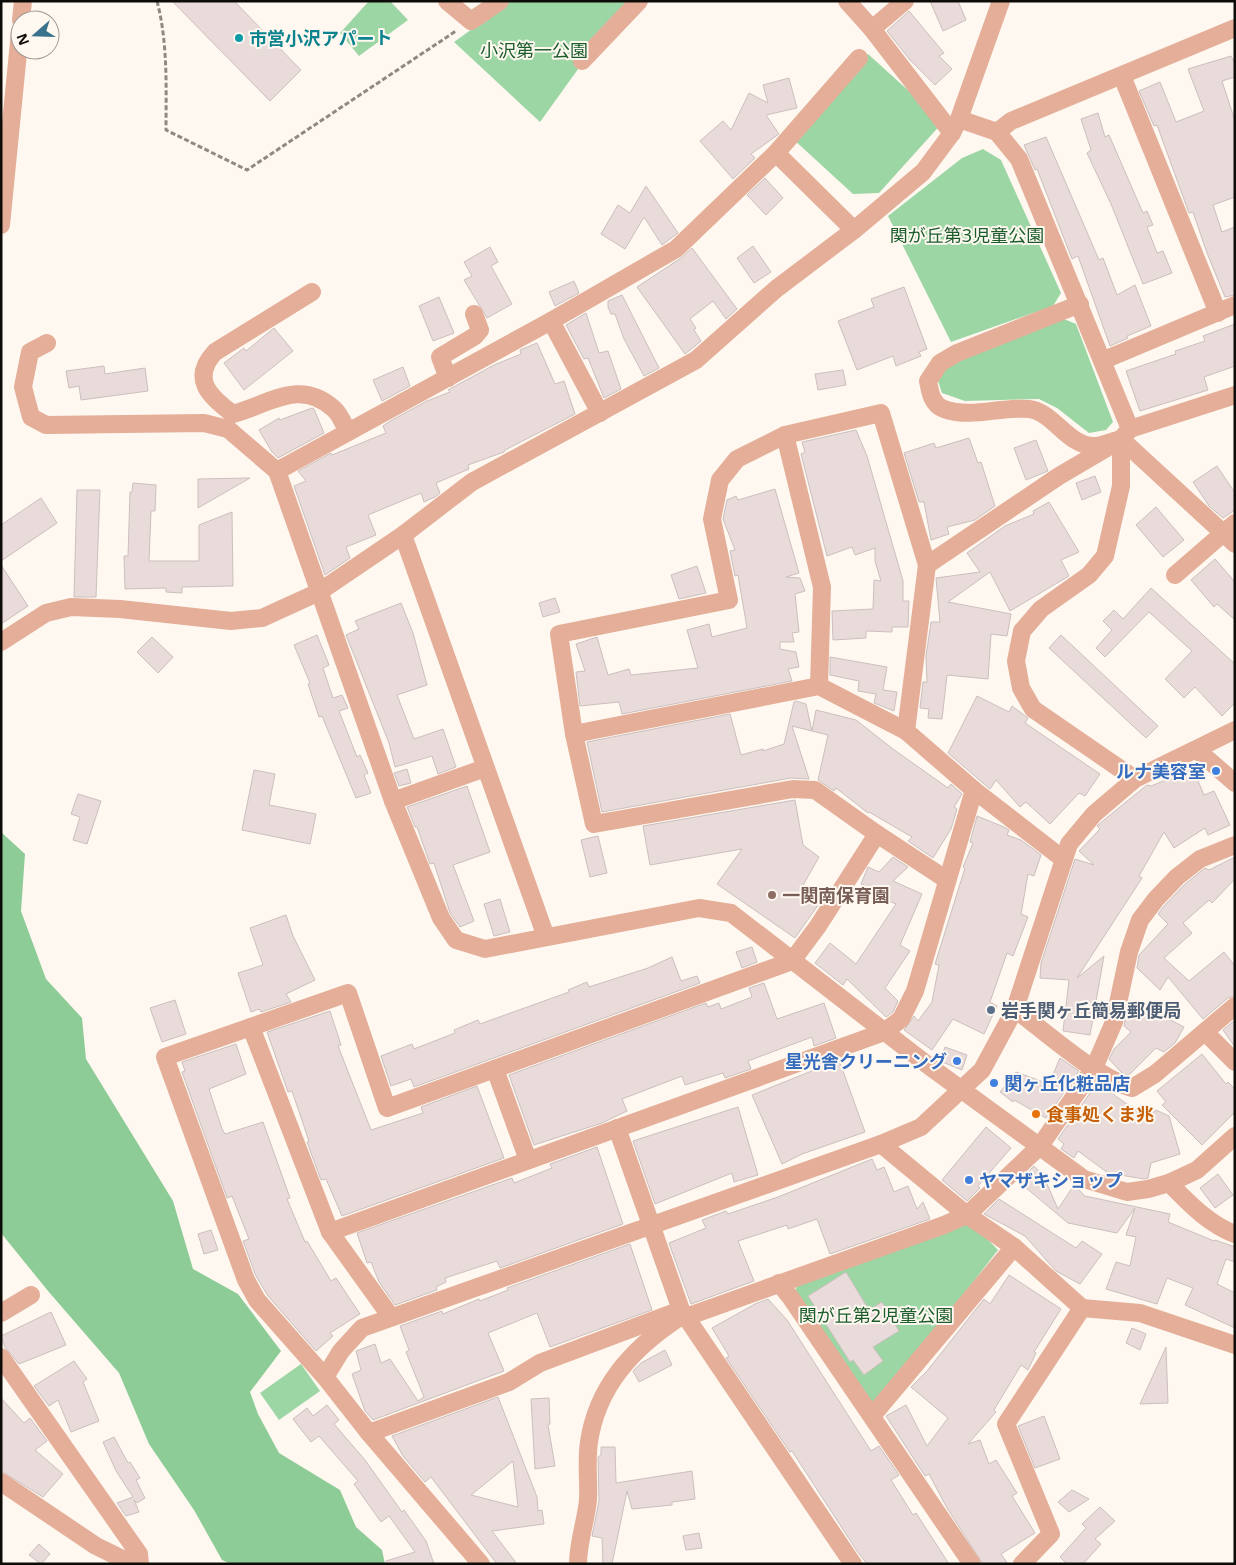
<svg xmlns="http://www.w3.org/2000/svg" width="1236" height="1565" viewBox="0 0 1236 1565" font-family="'Noto Sans','Noto Sans JP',sans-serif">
<rect width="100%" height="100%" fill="#fef8f0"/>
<!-- green -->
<g fill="#9dd6a5">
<path d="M369,1h21l18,19 -49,36 -19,-23z"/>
<path d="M511,1h116l-87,121 -86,-80z"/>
<path d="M868,54l75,68 -64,71 -26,1 -61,-56z"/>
<path d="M983,149l18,11 60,133 -8,13 -102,36 -63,-126 74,-58z"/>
<path d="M1064,319l12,5 37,98 -7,8 -17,3 -32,-25 -18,-9 -74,2 -23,-8 -4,-12 11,-16z"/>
<path d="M971,1222l27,28 -119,153 -10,3 -75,-111 4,-13z"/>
<path d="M301,1364l19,27 -41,29 -19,-27z"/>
</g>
<!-- forest -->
<path fill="#8ecc97" d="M1,832l24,22 -4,57 25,68 36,39 4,41 87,142 20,68 45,25 43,57 -31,41 8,22 21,39 61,37 16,37 26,23 3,14h-154l-9,-4 -28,-50 -45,-66 -30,-71 -71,-82 -47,-58z"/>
<!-- building -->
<g fill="#e8dbda" stroke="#ccbfbe" fill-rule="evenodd">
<path d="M172,1h62l67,69 -31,31z"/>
<path d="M930,1h28l8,19 -23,11z"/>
<path d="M909,11l35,42 -5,3 13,13 -17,16 -25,-25 -23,-29z"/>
<path d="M1231,56l4,8v13l-13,4 13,40v76l-22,8 9,27 13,-5v68l-10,2 -18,-44 -14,-41 -4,1 -32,-88 -3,1 -15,-35 21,-9 16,40 28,-11 -16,-42z"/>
<path d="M789,78l8,30 -31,7 13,19 -28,20 4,4 -22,21 -33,-38 23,-20 8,9 18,-37 19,10 -5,-18z"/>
<path d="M1098,113l7,24 4,-2 34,78 4,-2 6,14 -6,2 10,26 6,-2 9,22 -29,11 -32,-80 -24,-51 4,-3 -10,-31z"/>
<path d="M1046,137l53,123 4,-2 14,37 18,-10 16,41 -24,10 1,2 -18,8 -32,-90 -6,3 -35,-90 -2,1 -11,-25z"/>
<path d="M765,178l18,20 -17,17 -19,-20z"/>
<path d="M646,186l32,47 -16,12 -18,-28 -19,32 -24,-15 17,-29 12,8z"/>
<path d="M753,246l18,26 -17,11 -17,-25z"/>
<path d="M490,247l8,15 -7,4 21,38 -25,14 -23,-38 8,-4 -8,-14z"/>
<path d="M692,248l45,61 -11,10 -13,-18 -23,18 6,9 -2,2 7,11 -16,13 -48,-67 44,-29z"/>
<path d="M574,281l5,12 -24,13 -6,-14z"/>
<path d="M904,287l23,62 -8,3 2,4 -25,10 -3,-10 -36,14 -19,-49 36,-14 -3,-8z"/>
<path d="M622,295l37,73 -15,8 -20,-37 -9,-25h-4l-3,-7v-6z"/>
<path d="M439,297l15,36 -21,8 -14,-35z"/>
<path d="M586,313l13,40 9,-2 13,38 -17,9 -16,-40 -4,1 -18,-34z"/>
<path d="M1235,324v42l-31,11 4,13 -68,21 -14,-40 50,-17 -1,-3 30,-10 -2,-5z"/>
<path d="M274,328l19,23 -49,39 -20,-27 20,-15 2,3z"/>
<path d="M537,343l18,41 9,-3 11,33 -70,36 -1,2 -36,13 1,4 -33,14 4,10 -5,4 -11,5 -3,-9 -53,22 8,20 -30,12 4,11 -25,17 -31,-89 12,-5 -8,-10 33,-18 1,2 54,-22 -3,-7 7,-5 37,-20 23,-9 -2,-2 46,-25 27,-11 -1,-4z"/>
<path d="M104,366l1,8 40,-6 3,23 -67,9 -2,-14 -10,2 -3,-17z"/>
<path d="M403,367l7,19 -28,15 -9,-21z"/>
<path d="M843,370l3,15 -28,5 -3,-16z"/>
<path d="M312,408l2,1 10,24 -46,25 -6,-6 -13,-22 20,-12 1,2z"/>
<path d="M856,430l11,26 36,125v20h6l-1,26h-16v5l-26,-1v7l-33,2 -1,-29 41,-2 1,-29 7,1 -6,-20v-13l-20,7 -3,-8 -25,9 -26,-102 4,-2 -3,-10z"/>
<path d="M969,438l9,25 3,-1 14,44 -20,14 -28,7 2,7 -18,6 -7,-38h-5l-15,-49 30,-10 2,5z"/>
<path d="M1036,440l12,31 -22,9 -12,-32z"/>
<path d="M1217,466l18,27v17l-12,8 -14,-12 -16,-24z"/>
<path d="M1095,476l6,16 -19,8 -6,-17z"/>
<path d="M250,478l-52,30v-29z"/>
<path d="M133,483l23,2 -1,26h-4l-2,50h50v-36l33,-13 1,74 -51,1v6l-16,-1v-4l-41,1 -1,-33h4l2,-64h2z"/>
<path d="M775,489l24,84 -13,4 14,1 5,13 -10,3 4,38 -7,1 2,9h-14v7l16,3 3,15 -11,2 4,12 -170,33 -3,-12 -39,4 -4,-34 9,-1 -9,-27 21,-7 11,38 21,-6 2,6 67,-7 -11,-38 22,-6 3,13 35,-9 -9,-53 -3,1 -5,-25 5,-1 -12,-31 4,-19 9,-4 2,4z"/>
<path d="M77,490h23l-4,107h-22z"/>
<path d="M41,498l16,25 -56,38v-36z"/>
<path d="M1049,502l30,50 -18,8 8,16 -59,35 -20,-39 -42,30 63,12 -4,22 -16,-2 -3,45 -41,-4 -5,44 -14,-1 1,-9 -9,-1 3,-26h4l-1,-26 5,-34h9l-4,-44 44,-6 -13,-19 38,-27 29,-12 -1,-3z"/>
<path d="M1156,507l28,33 -21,17 -27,-32z"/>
<path d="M1215,559l20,23v38l-18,-16 -3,3 -23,-27z"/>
<path d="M1,565l27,41 -27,18z"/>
<path d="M697,566l9,27 -27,6 -8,-24z"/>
<path d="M1151,588l84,76v39l-13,13 -27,-29 -11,11 -19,-19 27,-28 -43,-39 -44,45 -9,-9 16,-18 -9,-9 11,-11 9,9z"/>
<path d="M555,598l5,14 -17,5 -4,-14z"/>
<path d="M401,603l12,30 14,52 -30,10 17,44 29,-10 13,38 -18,7 -6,-18 -37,11 -6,-24 -43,-108 13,-6 -4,-8z"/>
<path d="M317,635l12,30 -6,3 10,30 9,-3 6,13 -9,3 18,46 3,-2 8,18 -4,2 7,18 -15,5 -34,-82 -3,1 -11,-33 2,-1 -16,-38z"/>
<path d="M1061,635l97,91 -12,12 -97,-90z"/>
<path d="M152,637l21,20 -15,16 -21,-21z"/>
<path d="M830,657l57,10 -4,23 14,2 -3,19 -20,-8 2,-9 -18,-3 1,-10 -29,-6z"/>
<path d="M977,696l32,16 3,-6 16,12 -3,5 75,51 -15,22 -6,-3 -29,31 -24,-22 -6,5 -24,-27 -6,9 -42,-36z"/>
<path d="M796,701l10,3 6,27 -20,-5 17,53 -18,-1 -189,34 -15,-70 143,-28 11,41 22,-6v2l21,-7 10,-42z"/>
<path d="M816,710l40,10 37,29 55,39 3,-4 11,10 -8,13 3,2 -6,20 -18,29 -25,-17 4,-4 -43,-25 -1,1 -32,-25 -2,3 -16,-11 10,-45 -16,-4z"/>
<path d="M407,769l4,14 -12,3 -5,-13z"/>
<path d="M1193,769l11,26 10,-4 16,34 -22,10 -3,-7 -31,20 -10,-16 -25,44 3,2 -65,100 27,-22 -14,79 -27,-4 6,-51 -29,-2 1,-15 34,-104 19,6 -15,-14 21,-22 -3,-3 7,-6 43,-35 4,1z"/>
<path d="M254,770l21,4 -6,31 47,9 -6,30 -68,-14z"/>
<path d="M467,786l23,66 -37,13 21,56 -14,6 -10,-14 -16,-50 -4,1 -13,-37h-2l-8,-20z"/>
<path d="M78,794l23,7 -14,43 -14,-4 7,-23 -9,-3z"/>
<path d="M795,800l8,45 16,12 -17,30 19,14 -26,37 -78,-54 25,-35 -92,16 -7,-39z"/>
<path d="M977,816l27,11 5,3 -2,5 14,5 20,15 -7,21 -6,-2 -7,40 7,3 -15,39 -6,-3 -17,49 7,4 -13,28 -31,-15 -21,31 -28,-20 10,-14 4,5 14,-19 7,-37 -4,-1 30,-96 -2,-1 10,-24 -3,-1z"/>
<path d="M598,836l9,37 -17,4 -9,-37z"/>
<path d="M893,857l15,10 -15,14 29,13 -22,51 10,6 -25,37 13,13 -5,11 -7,5 -39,-38 -4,6 -28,-22 15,-20 26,21 40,-60 -7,-3 2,-5 -30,-12 7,-17 11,5z"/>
<path d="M1235,857v22l-23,24 -3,-3 -26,23 9,10 -28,25 25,23 35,-29 11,14v30l-7,2 -25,21 -35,-42 -8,13 -23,-22 2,-13 29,-31 -10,-10 6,-8 20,-21 21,-17 4,2z"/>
<path d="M500,899l10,33 -16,4 -10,-32z"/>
<path d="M286,915l7,21 22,44 -29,14 5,8 -30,10 -2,-3 -8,3 -13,-39 25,-8 -13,-37z"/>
<path d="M752,947l5,15 -15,6 -6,-16z"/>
<path d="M672,957l9,24 16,-5 3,7 -286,104 -3,-8 -20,7 -10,-30 31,-12 2,5 41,-16 -1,-3 24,-10 2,4 89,-32 -1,-2 19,-8 2,5 59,-19z"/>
<path d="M764,983l13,36 47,-16 12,35 -22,8 -2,-9 -64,24 3,8 -26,9 -2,-5 -38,12 -3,-9 -60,23 5,12 -25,12 -68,22 -25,-70 197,-72 2,4 11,-4 2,6 31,-12 -3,-9z"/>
<path d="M175,1000l11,34 -24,8 -12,-34z"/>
<path d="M1136,1002l48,25 -9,16 -11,9 -8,-4 -27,27 -7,-2 -13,-14 5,-10 17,-17 -7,-6 2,-11z"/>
<path d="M330,1011l11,34 -3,1 33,84 52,-17 -2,-6 56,-21 27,72 -162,58 -16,-37 -5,1 -14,-38 2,-1 -17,-50 -4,1 -21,-60z"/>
<path d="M1235,1020v27l-12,-17z"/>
<path d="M236,1044l10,30 -37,15 13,40 3,5 38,-12 27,76 -3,1 18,43 2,-1 24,40 5,-3 24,36 -30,19 3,3 -17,15 -48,-55 -12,-20 -13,-35 6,-2 -17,-43 -5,2 -45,-126 3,-1 -3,-9z"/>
<path d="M945,1047l22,8 -5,15 -22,-9z"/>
<path d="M1202,1054l24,30 2,-2 7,7v23l-33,33 -40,-40 4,-3 -9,-11z"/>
<path d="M1060,1058l19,13 -33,47 -32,-18 -1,2 -13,-10 16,-20 33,12z"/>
<path d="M839,1060l26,72 -63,22 -20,10 -30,-69z"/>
<path d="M1097,1083l17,9v3l33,23 9,-8 13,6 11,38 -29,9 -3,15 -4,1 -36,-6 -30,-22 -4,7 -13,-9 3,-5 -6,-5z"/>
<path d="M738,1107l20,68 -24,7 -2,-9 -77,31 -22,-63z"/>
<path d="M986,1127l25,21 -33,38 2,2 -13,13 -25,-21z"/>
<path d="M597,1147l26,77 -123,44 -3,-7 -52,17 1,4 -10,5 1,3 -42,15 -16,-23 -8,-20 -4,1 -10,-30 155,-55 2,5 38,-15 -2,-4z"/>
<path d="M872,1159l5,11 7,-3 10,25 14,-6 9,23 6,-7 7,17 -100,35 -13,-35 -29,10 -1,-4 -49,16 16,40 -63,23 -22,-61 37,-15 -4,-8 24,-9 2,3 50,-17z"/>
<path d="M1034,1166l9,9 15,34 16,-24 11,11 85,18 -2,8 46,19 1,-1 20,7v15l-9,-3 -9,25 18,9v35l-50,-23 8,-17 -26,-10 -10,26 -51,-15 10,-27 14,4 6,-29 -10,-2 9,-27 -18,25 -49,-10 -49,-41z"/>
<path d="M1218,1174l15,21 -18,13 -15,-20z"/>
<path d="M999,1199l77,49 6,-7 20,13 -22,30 -24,-13 -31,-35 -41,-22z"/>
<path d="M211,1230l7,20 -14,4 -6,-20z"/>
<path d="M630,1244l22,66 -102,37 -13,-34 -49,20 16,38 -131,49 -8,-9 -13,-37 9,-4 -5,-19 19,-7 6,19 9,-4 28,42 6,-4 -18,-45 3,-2 -9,-24 42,-15 1,3 36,-15 1,2 28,-11 -1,-2z"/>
<path d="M846,1272l23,38 13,-8 17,29 -26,16 10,14 -19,14 -11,-15 -3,2 -42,-66z"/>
<path d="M1009,1275l52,34 -27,43 2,1 -8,17 -7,-5 -27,45 2,2 -28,32 12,-4 9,24 7,-4 21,33 -5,3 23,37 -34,21 7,10h-25l-36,-56 -18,-34 -4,2 -39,-60 20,-11 21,41 21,-28 -37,-31 16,-16 57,-72 6,5z"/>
<path d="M768,1299l19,21 84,131 8,-5 20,29 -8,5 22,35 3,-2 33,51h-82l-10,-13 -65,-100 -2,1 -64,-94 3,-2 -17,-28 43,-24z"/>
<path d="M51,1312l15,33 -47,19 -14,-17 -4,-11z"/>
<path d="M1132,1328l14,6 -6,16 -14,-7z"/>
<path d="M1166,1347l2,56 -28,1z"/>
<path d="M665,1350l7,15 -33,17 -6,-11 8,-8z"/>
<path d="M74,1361l13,18 -4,3 16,39 -28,11 -13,-32 -9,6 -15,-20z"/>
<path d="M498,1397l39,100 1,14 4,-1 2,14 -52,7 25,33h-20l-66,-87 -6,5 -22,-26 -11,-20zM513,1461l5,46 -47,-12z"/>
<path d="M1,1398l23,25 6,-5 17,23 -12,9 28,24 -20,23 -42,-26z"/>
<path d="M549,1398l1,26 -2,1 7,41 -20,3 -4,-70z"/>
<path d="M327,1405l12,15 -5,4 31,36 37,52 2,-2 22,31 8,23h-47l-1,-3 29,-9 -26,-36 -8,6 -27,-38 4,-3 -39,-45 -8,6 -18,-23 14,-11 6,8z"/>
<path d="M1044,1416l16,43 -25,9 -17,-42z"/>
<path d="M114,1437l14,26 2,-1 10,16 -4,2 9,18 -8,5 -3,-3 5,12 -13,4 -9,-13 16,-6 -17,-26 -13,-29z"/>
<path d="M601,1447h14l1,36 76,-12 3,28 -23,3v3l-40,4 -5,-18 -15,73h-9l-1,-26 -10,-2 7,-35 -1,-44 3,-2z"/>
<path d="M1072,1490l17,9 -20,13 -11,-10z"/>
<path d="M1100,1507l15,14 -20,18 6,5 -18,20h-16l-7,-7 26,-29 -4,-4z"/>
<path d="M699,1533l3,15 -16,2 -3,-14z"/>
<path d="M39,1544l11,10 -9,10 -12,-9z"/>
</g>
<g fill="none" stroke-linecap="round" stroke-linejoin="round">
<!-- path -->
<path stroke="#8d8983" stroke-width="3" stroke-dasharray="5 2.5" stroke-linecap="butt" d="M157,1c11,42 9,86 9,129l81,40 209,-139"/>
<!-- minor -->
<g stroke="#e4ae98" stroke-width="18">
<path d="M447,1l24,20 29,-20"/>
<path d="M847,1l25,28 80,104"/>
<path d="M21,20l2,-19"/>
<path d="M872,29l33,-28"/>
<path d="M859,58l-83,95 -100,96 -125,72 -274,150 116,330 48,117 15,22 29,9 214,-41 32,5 198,153 155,113 43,13 21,-3 21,-6 28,-13 38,-34"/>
<path d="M582,61l57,-60"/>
<path d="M1122,76l96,237"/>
<path d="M959,119l38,13 22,27 111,270 -9,10v47l-16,70 -16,19 -48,34 -19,22 -6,30 5,27 12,21 102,70"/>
<path d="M997,132l14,-11 224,-93"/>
<path d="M776,153l78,77"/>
<path d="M1,225l19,-193"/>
<path d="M312,292l-97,60c-25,27 -5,45 18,62 37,-10 67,-36 101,-5 6,5 10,16 14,23"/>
<path d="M1080,304l-123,49 -17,10 -12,18c2,11 4,24 16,28 27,10 58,-3 85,0 25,3 39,38 66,37 8,0 18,-5 26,-7l114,105"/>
<path d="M551,321l49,92"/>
<path d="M47,343l-17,9 -7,35 8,30 15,8 158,-2 24,6 49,42"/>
<path d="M1104,360l131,-55"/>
<path d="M448,378l-8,-21 35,-21 5,-6 -6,-16"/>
<path d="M1130,429l105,-34"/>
<path d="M785,435l37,152 -3,99"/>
<path d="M403,535l143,402"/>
<path d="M927,565l132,-89 51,-30"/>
<path d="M1175,575l60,-52"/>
<path d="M1,642l45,-29 25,-6 49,2 111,12 31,-3 57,-26 84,-57 69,-53 224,-122 80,-71 78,-59 69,-58 29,-39 7,-14 42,-118"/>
<path d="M574,734l245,-48 87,45 68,59 89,69"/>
<path d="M1197,750l38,33"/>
<path d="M393,801l92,-33"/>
<path d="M877,834l70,46"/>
<path d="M1015,1009c33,25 78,66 117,79l23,-14 80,-68"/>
<path d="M251,1027l79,205 61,85"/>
<path d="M1205,1032l30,30"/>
<path d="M495,1069l33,91"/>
<path d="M617,1128l64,182"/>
<path d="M881,1144l86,71 47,32 68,61"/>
<path d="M1169,1183c20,20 39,41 66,51"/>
<path d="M330,1232l554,-200 17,-13 14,-28 59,-201"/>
<path d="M779,1283l12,15 181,266"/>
<path d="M1,1313l30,-18"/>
<path d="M686,1317l167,247"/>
<path d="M1,1357l138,197 1,10"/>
<path d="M325,1377l-68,-77 -11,-20 -81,-223 183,-64 39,115 405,-147 26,-35 59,-92 -62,-44 -22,-1 -199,35 -20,-90 -15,-100 170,-34 -17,-81 8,-39 17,-21 48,-24 96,-22 46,152 -21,166"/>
<path d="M872,1416l142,-169"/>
<path d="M369,1433l140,-51 31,-19 141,-53 5,7 258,-92 23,-10 73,-69 54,-78 20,-46 15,-70 11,-32 16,-21 21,-22 23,-18 35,-14"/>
<path d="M1,1482l95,64 37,18"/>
<path d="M481,1564l-112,-131 -44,-56 16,-26 21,-23 519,-184 40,-17 61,-57 33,-61 54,-165 25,-30 41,-35 100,-49"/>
<path d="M578,1564c0,-22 8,-43 10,-64 1,-19 -2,-39 1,-58 8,-55 43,-93 88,-123"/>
<path d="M1022,1564l29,-30 -45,-110 76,-116 58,5 95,32"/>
</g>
</g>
<!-- markers -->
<circle fill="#0f9aa8" stroke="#fef8f0" stroke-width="2" cx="239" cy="38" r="5"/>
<g fill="#3f7fe0" stroke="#fef8f0" stroke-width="2">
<circle cx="1216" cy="771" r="5"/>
<circle cx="957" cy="1061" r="5"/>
<circle cx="994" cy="1083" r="5"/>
<circle cx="969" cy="1180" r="5"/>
</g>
<circle fill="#8d6e63" stroke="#fef8f0" stroke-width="2" cx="772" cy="895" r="5"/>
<circle fill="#5c6f8a" stroke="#fef8f0" stroke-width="2" cx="991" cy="1010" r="5"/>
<circle fill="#e8710a" stroke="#fef8f0" stroke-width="2" cx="1036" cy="1114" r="5"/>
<g text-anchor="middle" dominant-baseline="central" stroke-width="4" stroke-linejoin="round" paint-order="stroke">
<!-- culture labels -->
<g font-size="18" font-weight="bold" fill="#0d838f" stroke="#fef8f0" text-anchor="start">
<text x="249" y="38">市営小沢アパート</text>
</g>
<!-- park labels -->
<g font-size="18" fill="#1b5c2b" stroke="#fef8f0">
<text x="534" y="50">小沢第一公園</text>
<text x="967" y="235">関が丘第3児童公園</text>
<text x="876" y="1315">関が丘第2児童公園</text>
</g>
<!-- shop labels -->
<g font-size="18" font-weight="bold" fill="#366cbe" stroke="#fef8f0" text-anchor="end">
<text x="1206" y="771">ルナ美容室</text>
<text x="947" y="1061">星光舎クリーニング</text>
<text x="1004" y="1083" text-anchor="start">関ヶ丘化粧品店</text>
<text x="979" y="1180" text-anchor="start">ヤマザキショップ</text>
</g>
<!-- education labels -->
<g font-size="18" font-weight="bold" fill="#785e54" stroke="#fef8f0" text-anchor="start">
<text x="782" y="895">一関南保育園</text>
</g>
<!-- service labels -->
<g font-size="18" font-weight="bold" fill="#4e5e75" stroke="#fef8f0" text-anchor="start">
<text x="1001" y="1010">岩手関ヶ丘簡易郵便局</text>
</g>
<!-- food labels -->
<g font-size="18" font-weight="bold" fill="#c56008" stroke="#fef8f0" text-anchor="start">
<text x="1046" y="1114">食事処くま兆</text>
</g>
</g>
<!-- border -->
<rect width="1236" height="1565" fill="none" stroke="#0e0c09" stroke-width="5"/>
<!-- north arrow -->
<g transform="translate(35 35) rotate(250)"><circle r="24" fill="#fef8f0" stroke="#9e9a94"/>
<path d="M0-4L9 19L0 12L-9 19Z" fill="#3a728c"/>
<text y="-8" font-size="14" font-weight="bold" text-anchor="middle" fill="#0e0c09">N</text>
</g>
</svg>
